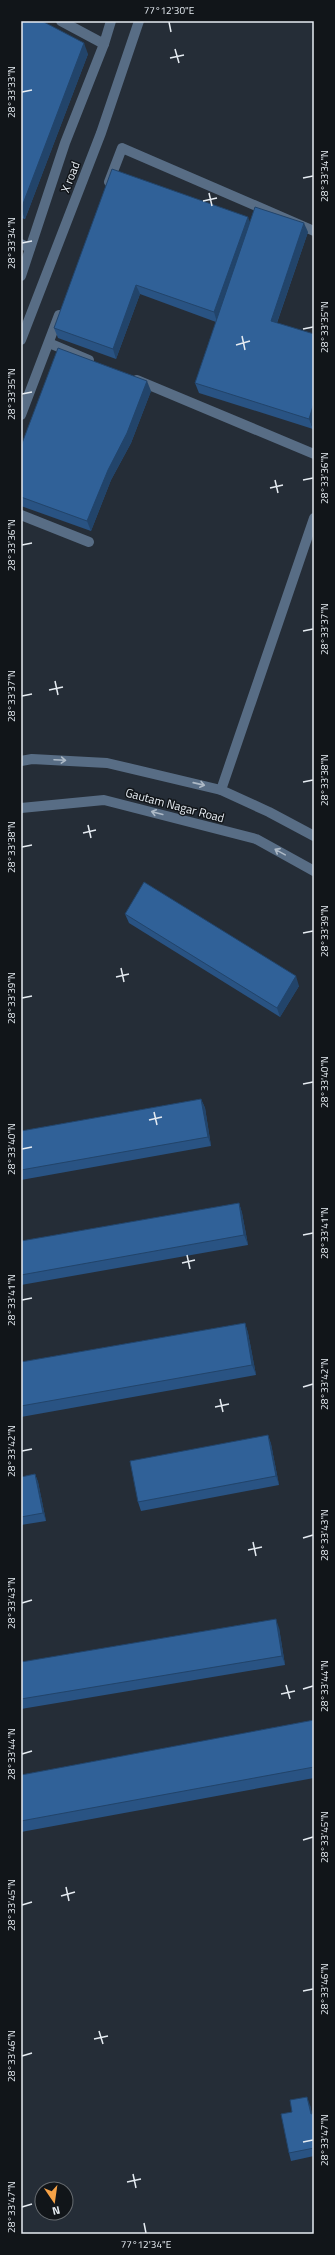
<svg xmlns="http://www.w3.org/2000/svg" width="335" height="2255" viewBox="0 0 335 2255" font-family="'Titillium Web',sans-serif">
<rect width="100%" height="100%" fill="#252d37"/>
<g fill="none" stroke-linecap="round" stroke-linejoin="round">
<!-- minor -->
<g stroke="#586d85" stroke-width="10">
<path d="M61,21l43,23"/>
<path d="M109,182l13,-34 192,83"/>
<path d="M21,244l9,4"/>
<path d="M21,276l44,-133 39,-99 7,-23"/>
<path d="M21,340l80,-207 38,-112"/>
<path d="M49,343l40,17"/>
<path d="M137,380l177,74"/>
<path d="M21,415l38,-100"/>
<path d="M21,515l68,27"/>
<path d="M221,790l93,-272"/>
</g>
<!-- tertiary -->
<g stroke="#586d85" stroke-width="10">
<path d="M21,761l11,-2 75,4 114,27 48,22 45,24"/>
<path d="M21,808l83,-8 152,39 58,32"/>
</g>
</g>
<!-- wall -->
<g fill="#295383">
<path d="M21,21l67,33 -63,165 -4,-1z"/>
<path d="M250,223l58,9 -31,91 36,106 -114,-36 -4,-10 21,-61 -76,-28 -24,65 -58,-21 -4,-10z"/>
<path d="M151,391l-20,52 -20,37 -20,51 -70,-25v-60z"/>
<path d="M125,914l174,72 -19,31 -151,-94z"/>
<path d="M201,1099l4,9 6,38 -190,34v-49z"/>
<path d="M239,1203l3,10 6,32 -227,40v-44z"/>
<path d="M245,1323l3,10 8,42 -235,42v-55z"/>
<path d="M268,1435l3,9 8,41 -138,26 -3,-9z"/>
<path d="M35,1474l3,8 8,39 -25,4v-48z"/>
<path d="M279,1628l6,37 -264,44v-47z"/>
<path d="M314,1720v58l-293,54v-57z"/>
<path d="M310,2105l2,9 2,-1v43l-23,5 -2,-8 3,-41z"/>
</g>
<!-- shaded-wall -->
<g fill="#22446a">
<path d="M84,43l4,11 -63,165 -4,-10z"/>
<path d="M248,217l4,10 -35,95 -3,-10z"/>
<path d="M304,223l4,9 -34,99 -3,-10z"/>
<path d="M136,285l4,9 -24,65 -3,-10z"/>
<path d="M147,381l4,10 -20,52 -20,37 -20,51 -4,-10 21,-51z"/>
<path d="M314,403v21l-1,5 -4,-10z"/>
<path d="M296,976l3,10 -19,31 -3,-9z"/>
<path d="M201,1099l4,9 6,38 -3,-9z"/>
<path d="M239,1203l3,10 6,32 -4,-10z"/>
<path d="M245,1323l3,10 8,42 -4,-10z"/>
<path d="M268,1435l3,9 8,41 -3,-9z"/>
<path d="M35,1474l3,8 8,39 -3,-8z"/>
<path d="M276,1619l3,9 6,37 -3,-9z"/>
<path d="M307,2097l3,8 4,17 -3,-8z"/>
</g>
<!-- building -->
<g fill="#306198" stroke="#22446a">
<path d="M21,21h21l42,22 -63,166z"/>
<path d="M112,169l136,48 -34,95 -78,-27 -23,64 -59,-21z"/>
<path d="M255,207l49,16 -33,98 43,13v69l-5,16 -114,-36z"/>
<path d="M58,348l89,33 -20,52 -19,37 -21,51 -66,-24v-51z"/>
<path d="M144,882l152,94 -19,32 -152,-94z"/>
<path d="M201,1099l7,38 -187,33v-39z"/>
<path d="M239,1203l5,32 -223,40v-34z"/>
<path d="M245,1323l7,42 -231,41v-44z"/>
<path d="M268,1435l8,41 -138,26 -8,-41z"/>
<path d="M35,1474l8,39 -22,4v-40z"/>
<path d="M276,1619l6,37 -261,43v-37z"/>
<path d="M314,1720v47l-293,54v-46z"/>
<path d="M307,2097l4,17 3,-1v35l-25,5 -8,-39 11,-2 -2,-12z"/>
</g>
<!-- one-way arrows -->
<defs><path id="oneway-shaft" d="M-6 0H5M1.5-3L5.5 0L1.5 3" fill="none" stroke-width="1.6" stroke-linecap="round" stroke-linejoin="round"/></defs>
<g stroke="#adb9c6">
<use href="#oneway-shaft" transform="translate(60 760) rotate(3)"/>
<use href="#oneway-shaft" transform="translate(199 784) rotate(13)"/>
<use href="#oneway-shaft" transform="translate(157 813) rotate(-165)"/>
<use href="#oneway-shaft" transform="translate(280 852) rotate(-151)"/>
</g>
<!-- ticks -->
<path fill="none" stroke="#e6ecf2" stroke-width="1.5" d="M169,22l2,10M175,49l4,14M170,58l14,-3M22,92l10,-2M303,178l10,-2M209,193l3,13M203,201l14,-3M22,243l10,-2M303,329l10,-2M242,336l3,14M236,345l14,-4M22,394l10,-2M275,480l3,13M303,480l10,-2M270,488l13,-3M22,545l10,-2M303,631l10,-2M55,681l3,14M49,690l14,-3M22,696l10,-2M303,782l10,-2M88,825l3,13M83,833l13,-3M22,847l10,-2M303,933l10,-2M121,968l3,14M116,977l13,-3M22,998l10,-2M303,1084l10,-2M154,1112l3,13M149,1120l13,-3M22,1149l10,-2M303,1235l10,-2M187,1255l3,14M182,1263l13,-3M22,1300l10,-2M303,1387l10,-3M220,1399l3,13M215,1407l14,-3M22,1451l10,-2M303,1538l10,-3M253,1542l3,14M248,1550l14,-3M22,1603l10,-3M286,1685l4,14M303,1689l10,-3M281,1694l14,-3M22,1754l10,-3M303,1840l10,-3M66,1887l3,14M61,1896l14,-4M22,1905l10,-3M303,1991l10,-2M99,2031l4,13M94,2039l14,-3M22,2056l10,-3M303,2142l10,-2M133,2174l3,14M127,2182l14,-3M22,2207l10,-3M144,2223l2,10"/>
<g text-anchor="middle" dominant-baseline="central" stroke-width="3" stroke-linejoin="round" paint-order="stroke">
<!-- street labels -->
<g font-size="12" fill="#e6ecf2" stroke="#111519">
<text transform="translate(70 177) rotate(-69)">X road</text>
<text transform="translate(175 805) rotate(15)">Gautam Nagar Road</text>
</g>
</g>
<!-- border -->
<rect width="335" height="2255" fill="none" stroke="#111519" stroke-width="44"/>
<!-- north arrow -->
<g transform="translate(54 2201) rotate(167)"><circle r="19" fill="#111519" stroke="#666b70"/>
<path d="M0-3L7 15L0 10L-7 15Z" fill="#f6a247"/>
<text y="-6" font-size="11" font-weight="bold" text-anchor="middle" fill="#e6ecf2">N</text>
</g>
<rect x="22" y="22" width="291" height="2211" fill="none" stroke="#e6ecf2" stroke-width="1.5"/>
<g font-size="10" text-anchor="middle" fill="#e6ecf2">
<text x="169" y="14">77°12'30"E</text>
<text transform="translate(11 92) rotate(-90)" y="4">28°33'33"N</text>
<text transform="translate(324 176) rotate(-90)" y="4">28°33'34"N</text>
<text transform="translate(11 243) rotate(-90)" y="4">28°33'34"N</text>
<text transform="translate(324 327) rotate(-90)" y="4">28°33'35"N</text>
<text transform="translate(11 394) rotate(-90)" y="4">28°33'35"N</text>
<text transform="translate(324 478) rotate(-90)" y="4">28°33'36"N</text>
<text transform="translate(11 545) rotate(-90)" y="4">28°33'36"N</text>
<text transform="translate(324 629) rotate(-90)" y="4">28°33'37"N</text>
<text transform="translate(11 696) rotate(-90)" y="4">28°33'37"N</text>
<text transform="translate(324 780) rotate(-90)" y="4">28°33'38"N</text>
<text transform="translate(11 847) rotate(-90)" y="4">28°33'38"N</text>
<text transform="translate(324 931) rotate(-90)" y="4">28°33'39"N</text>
<text transform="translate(11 998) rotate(-90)" y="4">28°33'39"N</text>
<text transform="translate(324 1082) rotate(-90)" y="4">28°33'40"N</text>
<text transform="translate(11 1149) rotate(-90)" y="4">28°33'40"N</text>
<text transform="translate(324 1233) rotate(-90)" y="4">28°33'41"N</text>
<text transform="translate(11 1300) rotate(-90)" y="4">28°33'41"N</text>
<text transform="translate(324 1384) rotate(-90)" y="4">28°33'42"N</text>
<text transform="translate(11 1451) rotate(-90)" y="4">28°33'42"N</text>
<text transform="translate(324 1535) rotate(-90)" y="4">28°33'43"N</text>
<text transform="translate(11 1603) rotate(-90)" y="4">28°33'43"N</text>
<text transform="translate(324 1686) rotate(-90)" y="4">28°33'44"N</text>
<text transform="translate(11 1754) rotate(-90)" y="4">28°33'44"N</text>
<text transform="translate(324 1837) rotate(-90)" y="4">28°33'45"N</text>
<text transform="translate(11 1905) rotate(-90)" y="4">28°33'45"N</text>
<text transform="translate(324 1989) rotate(-90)" y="4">28°33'46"N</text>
<text transform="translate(11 2056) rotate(-90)" y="4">28°33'46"N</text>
<text transform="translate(324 2140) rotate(-90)" y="4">28°33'47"N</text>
<text transform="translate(11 2207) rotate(-90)" y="4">28°33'47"N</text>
<text x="146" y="2248">77°12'34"E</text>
</g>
</svg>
